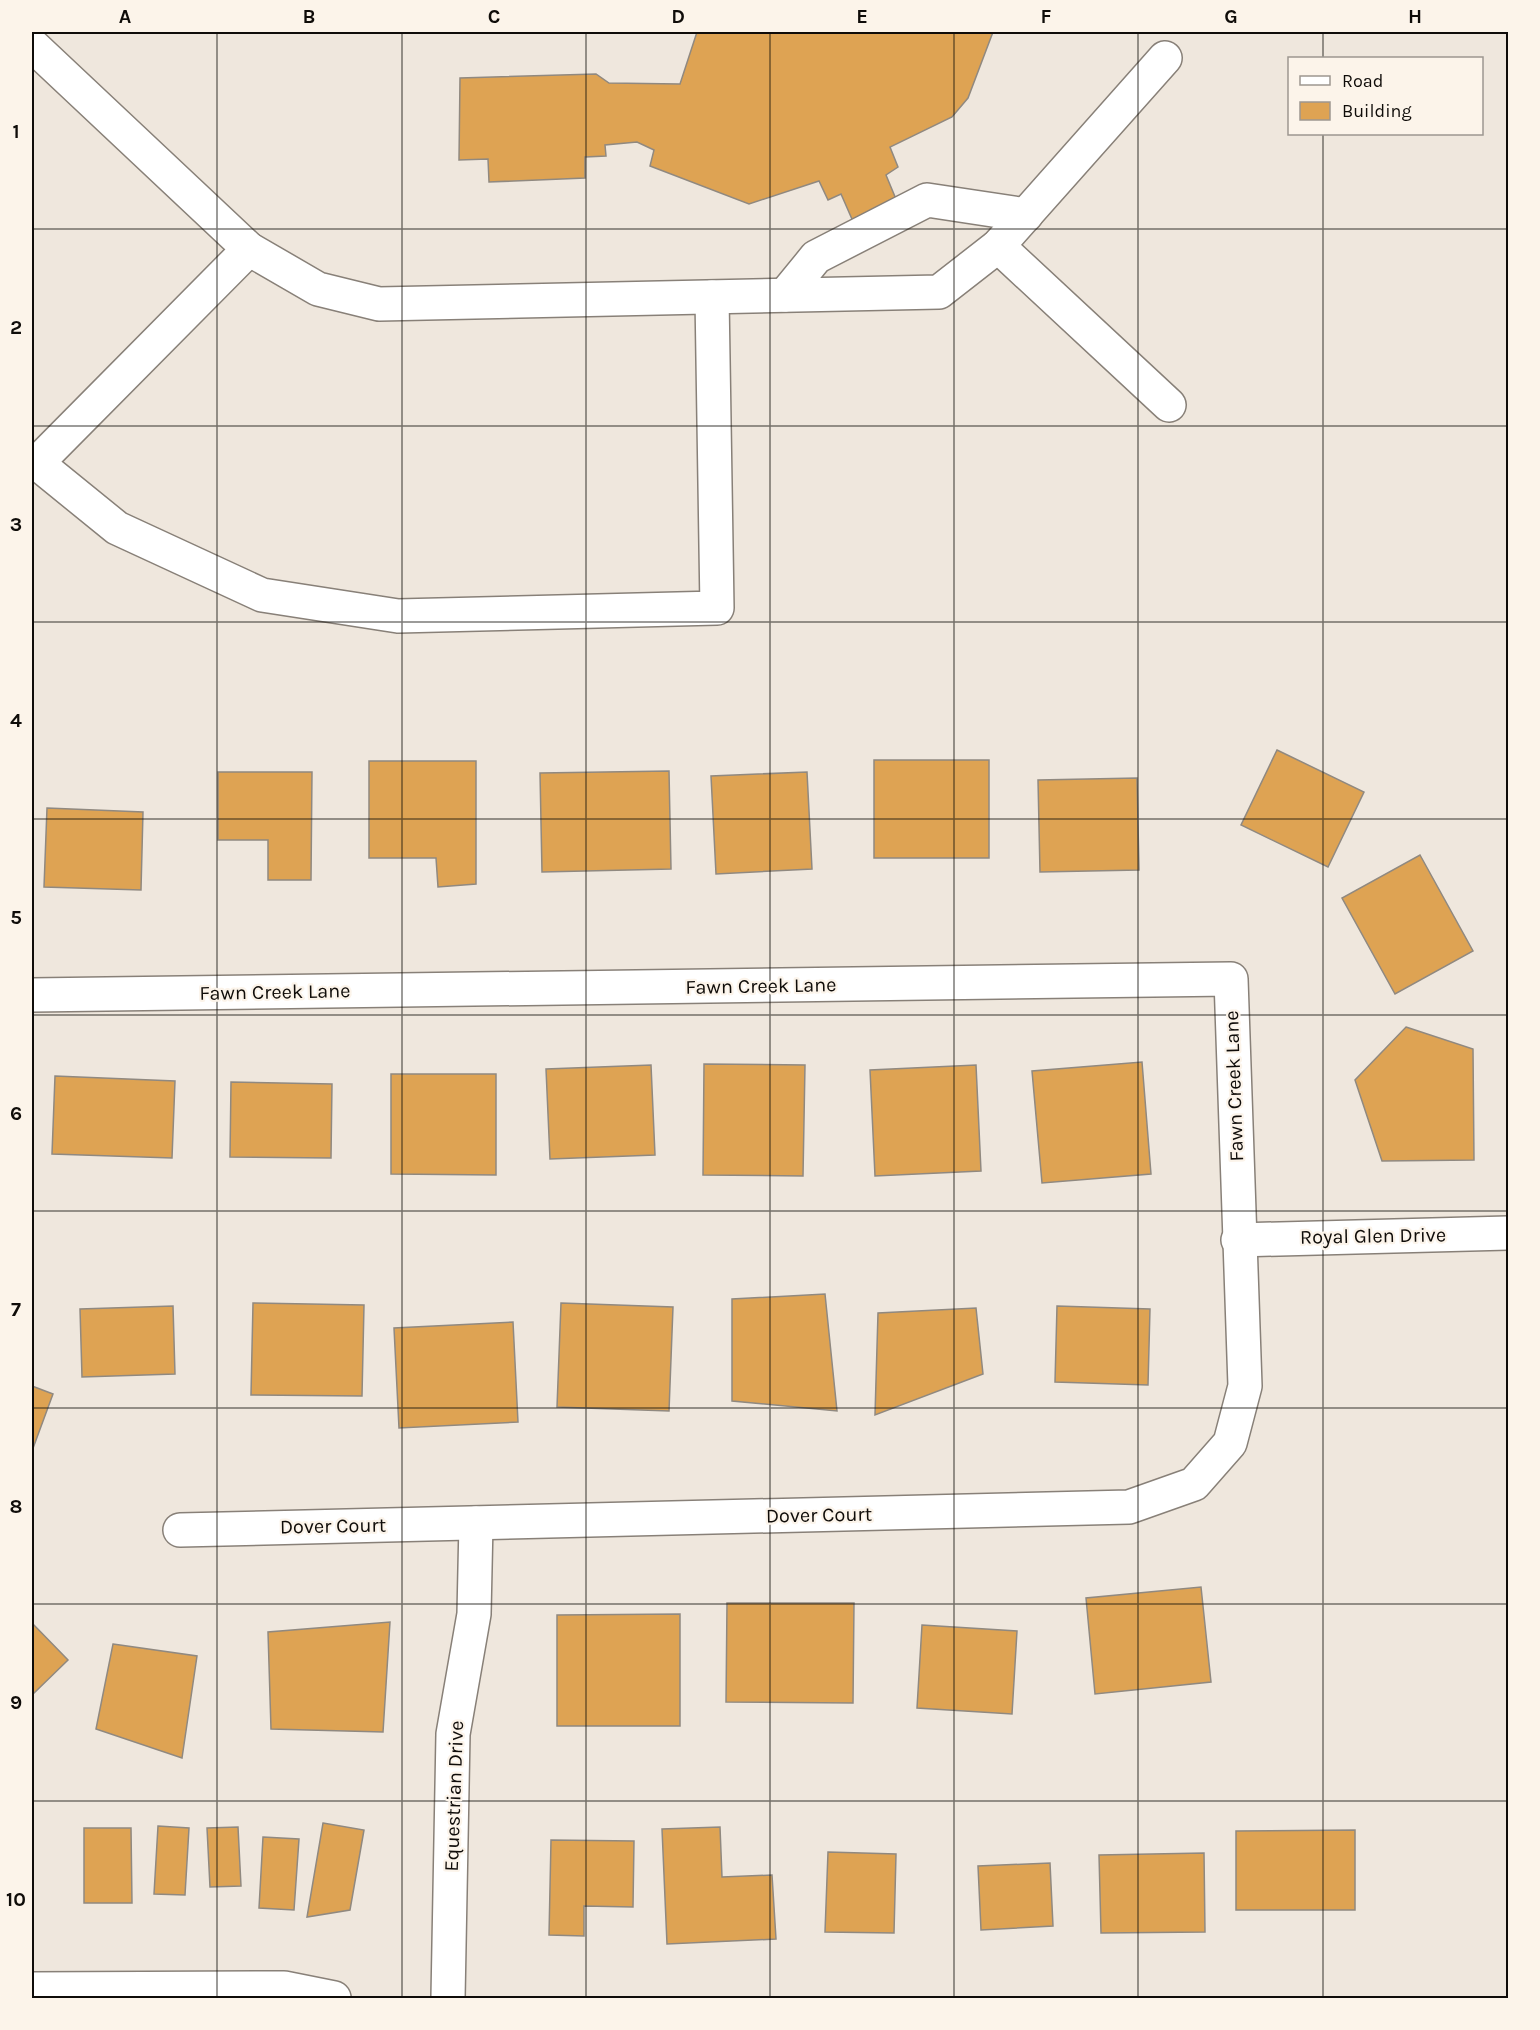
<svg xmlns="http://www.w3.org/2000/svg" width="1540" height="2030" viewBox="0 0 1540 2030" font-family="Karla,sans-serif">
<rect width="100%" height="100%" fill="#efe7dd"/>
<!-- building -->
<g fill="#dea353" stroke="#908980" stroke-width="1.5">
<path d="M697,32h296l-25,66 -16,19 -62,30 8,20 -12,8 12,29 -43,22 -14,-32 -13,6 -9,-19 -70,23 -99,-38 4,-16 -17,-8 -32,3 1,11 -21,1v21l-96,4 -1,-23 -29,1 1,-82 136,-4 13,9 71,1z"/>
<path d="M1277,750l87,42 -36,75 -87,-42z"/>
<rect x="874" y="760" width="115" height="98"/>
<path d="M369,761h107v123l-38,3 -2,-29h-67z"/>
<path d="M669,771l2,98 -129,3 -2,-99z"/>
<path d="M218,772h94l-1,108h-43v-40h-50z"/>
<path d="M807,772l5,97 -96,5 -5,-98z"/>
<path d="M1137,778l2,92 -99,2 -2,-92z"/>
<path d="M47,808l96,4 -2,78 -97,-3z"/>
<path d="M1420,855l53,96 -78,43 -53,-96z"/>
<path d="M1406,1027l67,22 1,111 -92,1 -27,-81z"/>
<path d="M1142,1062l9,112 -109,9 -10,-112z"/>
<path d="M704,1064l101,1 -2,111 -100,-1z"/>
<path d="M651,1065l4,90 -105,4 -4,-90z"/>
<path d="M976,1065l5,106 -106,5 -5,-106z"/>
<path d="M391,1074h105v101l-105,-1z"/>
<path d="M55,1076l120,5 -3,77 -120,-4z"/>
<path d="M231,1082l101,2 -1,74 -101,-1z"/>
<path d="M825,1294l12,117 -105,-10v-102z"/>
<path d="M253,1303l111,2 -2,91 -111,-1z"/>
<path d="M561,1303l112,4 -4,104 -112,-4z"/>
<path d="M173,1306l2,68 -93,3 -2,-68z"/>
<path d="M1057,1306l93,3 -2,76 -93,-3z"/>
<path d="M976,1308l7,66 -108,41 3,-102z"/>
<path d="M513,1322l5,100 -119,6 -5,-100z"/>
<path d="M32,1386l21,8 -21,57z"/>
<path d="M1201,1587l10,95 -116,12 -9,-96z"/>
<path d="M727,1603h127l-1,100 -127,-1z"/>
<path d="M680,1614v112h-123v-111z"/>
<path d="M390,1622l-7,110 -112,-3 -3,-97z"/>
<path d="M32,1623l36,37 -36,35z"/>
<path d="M922,1625l95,6 -5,83 -95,-6z"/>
<path d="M113,1644l84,12 -15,102 -86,-29z"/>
<path d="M323,1823l41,7 -14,80 -43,7z"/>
<path d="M158,1826l31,2 -4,67 -31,-1z"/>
<path d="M238,1827l3,59 -31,1 -3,-59z"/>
<path d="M720,1827l2,50 50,-2 4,64 -109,5 -5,-115z"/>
<path d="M84,1828h47l1,75h-48z"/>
<path d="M1355,1830v80h-119v-79z"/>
<path d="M263,1837l36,2 -5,71 -35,-2z"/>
<path d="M551,1840l83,1 -1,66 -49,-1v30l-35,-1z"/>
<path d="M828,1852l68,2 -2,79 -69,-1z"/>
<path d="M1204,1853l1,79 -104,1 -2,-78z"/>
<path d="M1050,1863l3,63 -72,4 -3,-64z"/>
</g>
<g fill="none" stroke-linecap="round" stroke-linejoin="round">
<!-- minor casing -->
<g stroke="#888078" stroke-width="36">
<g id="minor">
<path d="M32,45l217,204 69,40 61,15 560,-12 59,-46 167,-188"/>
<path d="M998,246l171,159"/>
<path d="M249,249l-212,214 80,65 145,67 136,21 319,-8 -5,-311"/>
<path d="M785,295l31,-38 111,-57 99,15"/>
<path d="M32,995l1199,-16 14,407 -15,57 -36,41 -65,23 -949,23"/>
<path d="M1238,1240l270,-7"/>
<path d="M32,1989l252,-1 50,10"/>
<path d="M448,1998l5,-264 21,-120 2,-91"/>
</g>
</g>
<!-- minor -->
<use href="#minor" stroke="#fff" stroke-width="33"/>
</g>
<!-- grid -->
<path fill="none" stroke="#0f0c09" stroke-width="1.5" stroke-opacity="0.55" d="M217,32v1966M402,32v1966M586,32v1966M770,32v1966M954,32v1966M1138,32v1966M1323,32v26M1323,134v1864M32,229h1476M32,426h1476M32,622h1476M32,819h1476M32,1015h1476M32,1211h1476M32,1408h1476M32,1604h1476M32,1801h1476"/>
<g text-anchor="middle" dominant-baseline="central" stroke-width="4.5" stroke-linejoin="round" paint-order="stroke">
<!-- street labels -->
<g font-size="20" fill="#0f0c09" stroke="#fcf4ea">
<text transform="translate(761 986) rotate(-1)">Fawn Creek Lane</text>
<text transform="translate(275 992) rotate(-1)">Fawn Creek Lane</text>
<text transform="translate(1234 1086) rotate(-92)">Fawn Creek Lane</text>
<text transform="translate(1373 1236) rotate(-1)">Royal Glen Drive</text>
<text transform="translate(819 1515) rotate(-1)">Dover Court</text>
<text transform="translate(333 1526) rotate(-1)">Dover Court</text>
<text transform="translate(454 1796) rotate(-88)">Equestrian Drive</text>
</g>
</g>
<!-- border -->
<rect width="1540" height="2030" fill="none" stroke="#fcf4ea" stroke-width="66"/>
<!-- legend -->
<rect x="1288" y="57" width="195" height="78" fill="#fcf4ea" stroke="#9d9790" stroke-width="1.5"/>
<rect x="1300" y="76" width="30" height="9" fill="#ffffff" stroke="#9d9790" stroke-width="1.5"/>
<text x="1342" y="87" font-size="18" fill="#0f0c09">Road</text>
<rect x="1300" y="102" width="30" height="18" fill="#dea353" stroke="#9d9790" stroke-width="1.5"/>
<text x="1342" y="117" font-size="18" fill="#0f0c09">Building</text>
<rect x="33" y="33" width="1474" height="1964" fill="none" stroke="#0f0c09" stroke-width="2"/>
<g font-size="20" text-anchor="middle" font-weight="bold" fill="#0f0c09">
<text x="125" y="23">A</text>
<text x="309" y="23">B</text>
<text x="494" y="23">C</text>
<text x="678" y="23">D</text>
<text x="862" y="23">E</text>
<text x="1046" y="23">F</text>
<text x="1231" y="23">G</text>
<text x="1415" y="23">H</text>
<text x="16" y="138">1</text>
<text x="16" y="334">2</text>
<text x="16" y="531">3</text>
<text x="16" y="727">4</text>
<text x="16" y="924">5</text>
<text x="16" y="1120">6</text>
<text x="16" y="1316">7</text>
<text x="16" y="1513">8</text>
<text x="16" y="1709">9</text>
<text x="16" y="1906">10</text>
</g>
</svg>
